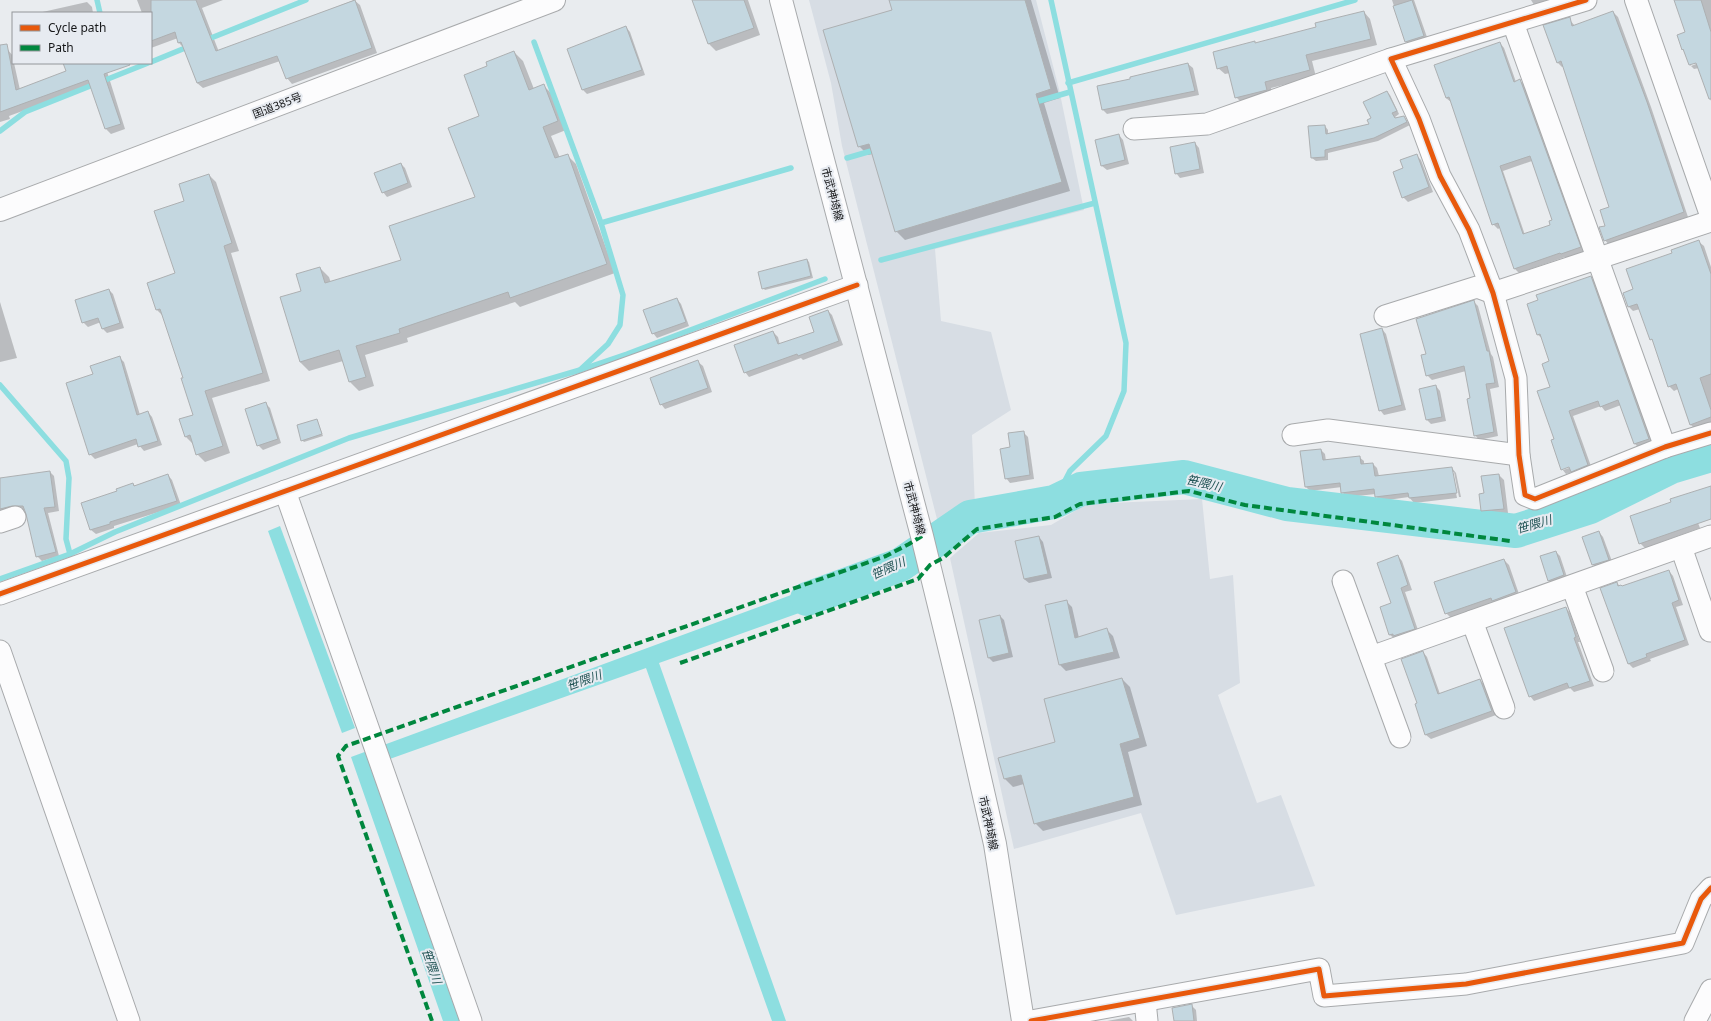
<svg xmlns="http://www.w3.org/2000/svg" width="1711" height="1021" viewBox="0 0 1711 1021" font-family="'Noto Sans','Noto Sans JP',sans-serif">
<rect width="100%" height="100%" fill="#e9ecef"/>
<!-- built -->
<g fill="#d7dde4">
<path d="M809,0h227l23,89 25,121 -149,39 6,72 50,11 20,78 -39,25 3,72 -37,16 -96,-377 -11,-63z"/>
<path d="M1202,499l8,80 23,-4 7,108 -22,12 39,108 24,-8 34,91 -139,29 -35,-102 -127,36 -64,-291 29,-25 72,-8 36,-21z"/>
</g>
<!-- water -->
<g fill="#8ddee0">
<path d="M280,526l75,202 -13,5 -74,-202z"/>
<path d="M848,574l7,19 -196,70 127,358h-14l-126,-353 -276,98 90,255h-17l-92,-264z"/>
</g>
<!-- shadow -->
<g fill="#0003" fill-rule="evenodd">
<path d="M137,0h86l-21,8 17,44 135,-52 6,5 17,48 -85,31 -5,-6 -7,-17 -77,27 -6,-5 -13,-35 -5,-5 -1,-5 -27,10v-35h-9z"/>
<path d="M696,0h52l12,35 -44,16 -7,-7z"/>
<path d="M899,0h132l29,98 -16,5 26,88 -165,49 -9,-9 -23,-77 -5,1 -9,-9 34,-135z"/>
<path d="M1392,0h22l14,40 -17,6 -5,-4z"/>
<path d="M1531,0h30l-25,8z"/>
<path d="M1675,0h36v101l-12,-33 -5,1 -4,-4 -7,-16 -5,-13 8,-3zM1701,62l-10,4v-2z"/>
<path d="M87,2l5,5 1,6h-55z"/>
<path d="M1364,12l6,7 7,26 -65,16 4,16 -45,11 2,8 -31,7 -6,-6 -6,-24 -5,1 -7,-6 36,-26 2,2 61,-16z"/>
<path d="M1613,12l5,5 33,90 37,110 -79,28 -4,-5 5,-32 -46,-142 -2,1 -5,-5 12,-43 6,7z"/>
<path d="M626,27l4,5 15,43 -58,19 -4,-4z"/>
<path d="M1500,43l4,5 12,34 4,-1 5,4 60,167 -19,6 -1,-1 -46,16 -4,-4 -14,-42 -3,2 -5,-5 -42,-122 -5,-4zM1532,161l21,59 -1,6 -27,9 -22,-64z"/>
<path d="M8,50l5,6v7h1l6,27 47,-18 -3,-9h47l-6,2 20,64 -14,5 -5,-5 -15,-43 -82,30 1,3 -10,3v-70z"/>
<path d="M514,52l9,9 11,28 10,-3 9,9 13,35 -15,6 9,22 7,-3 9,9 39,109 -95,34 -5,-5 -108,36 1,4 -43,13 9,31 -15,5 -9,-9 -7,-21 -34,10 -9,-9 2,-71 18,-23 9,9 2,6 71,-22 74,-63 4,-81 9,-51z"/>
<path d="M1188,64l5,4 6,27 -92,19 -5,-5 29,-29z"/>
<path d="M1387,92l3,3 9,19 -4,3 1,2 8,-2 6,8 -32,16 -50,12v7l-12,1 -4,-3 13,-32 3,4v4l43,-10 1,-5z"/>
<path d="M1119,135l4,5 6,24 -22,6 -5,-4 -6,-25z"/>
<path d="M1195,143l4,5 5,25 -24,5 -4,-5z"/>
<path d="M1417,156l4,4 12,32 -25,10 -5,-5 2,-29z"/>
<path d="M401,164l4,4 7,19 -25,10 -4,-5z"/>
<path d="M209,175l7,7 23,69 -8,2 39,128 -58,17 18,55 -25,9 -8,-8 -4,-10 -7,-7 8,-21 -10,-38 -20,-61 -7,-7 20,-36 9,-72z"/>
<path d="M1699,242l5,4 7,21v156l-16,6 -5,-5 -12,-35 -4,2 -5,-5 -15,-43 -3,-4 -11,-30 -7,2 -4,-4 5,-17 39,-36z"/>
<path d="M807,260l2,2 4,16 -48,12 -2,-2z"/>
<path d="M1591,277l4,5 58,162 -14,4 -4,-4 -14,-39 -16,6 -4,-5 -28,10 19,53 -16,7 -3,-4 -7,2 -4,-5 -7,-29 -5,-78 -7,-23 -5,-4 -10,-30zM1574,465l1,1 -12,4v-2z"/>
<path d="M109,290l4,4 11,34 -17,5 -4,-4 -2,-7 -13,5 -5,-5z"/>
<path d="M677,299l4,5 8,22 -32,12 -4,-5z"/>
<path d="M0,302l17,56 -17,4z"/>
<path d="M1474,302l4,4 13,48 2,3 6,30 -9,2 8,47 -19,4 -4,-5 -9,-64 -34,9 -5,-5v-20z"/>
<path d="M828,311l4,4 11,30 -40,15 -2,-2 -52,19 -4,-5 28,-40 5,5 2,8 35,-13z"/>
<path d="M1382,329l4,5 20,76 -22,5 -4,-5z"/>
<path d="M119,357l5,5 16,53 8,-3 4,5 10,28 -18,6 -6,-7 -43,15 -5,-5 4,-80z"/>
<path d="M698,362l5,4 9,26 -47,17 -4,-5z"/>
<path d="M1436,386l4,5 6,30 -15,3 -4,-4z"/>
<path d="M265,403l5,5 11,35 -18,7 -5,-5z"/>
<path d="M317,420l6,16 -19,6 -2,-2z"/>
<path d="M1023,432l5,5 6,42 -24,4 -4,-5 5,-30z"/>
<path d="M1321,450l4,4 1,7 33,-4 5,4v4l9,-1 4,4 2,8 73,-8 4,5 5,24h-2l-5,-25h-2l5,26 -43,5 -5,-6 -29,4 -4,-5v-2l-29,3 -5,-5v-5l-32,4 -4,-4z"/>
<path d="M50,472l4,4 5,35 -11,2 11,43 -17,5 -5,-5 -11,-46h-10l-16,4v-35z"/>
<path d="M168,475l4,5 9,25 -67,21v2l-18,6 -5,-4 -8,-26 35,-12 15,-8 2,2z"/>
<path d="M1499,475l5,5 4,33 -21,2 -5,-4 -2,-16 5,-1z"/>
<path d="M1711,487v32l-13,4 2,5 -55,20 -5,-5 32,-40z"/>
<path d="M1599,532l4,5 10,27 -15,5 -5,-4 -9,-27z"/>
<path d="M1039,537l4,5 9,36 -23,5 -5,-4z"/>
<path d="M1556,552l4,4 8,24 -14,5 -5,-4 -8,-24z"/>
<path d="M1398,556l4,5 10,29 -7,2 14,41 -24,6 -5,-4 -9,-27 11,-4z"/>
<path d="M1504,560l5,5 11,32 -69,21 -5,-5z"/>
<path d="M1669,571l4,5 10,29 -7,2 13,38 -39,14 1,2 -18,7 -5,-5 -12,-80 6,4z"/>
<path d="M1066,601l6,6 7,31 28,-8 6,6 7,22 -54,13 -6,-6z"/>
<path d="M1566,608l4,5 10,29h-2l16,44 -20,6 -4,-4 -36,13 -4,-5z"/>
<path d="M1000,616l4,4 9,37 -20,5 -5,-5z"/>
<path d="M1423,652l4,5 13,37 40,-14 5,5 11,30 -65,24 -5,-4 -10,-31h2z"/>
<path d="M1122,679l8,8 17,59 -19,6 14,53 -99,26 -8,-8 -11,-39 -11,3 -8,-8 -5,-21 57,-15z"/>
<path d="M1191,1005l5,5 1,11h-22z"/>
<path d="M1129,1017l4,4h-26z"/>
</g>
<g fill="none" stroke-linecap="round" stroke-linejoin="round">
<!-- stream -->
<g stroke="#8ddee0" stroke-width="5.5">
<path d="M97,0l3,13"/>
<path d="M1051,0l75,343 -2,48 -18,45 -36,35 -16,31"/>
<path d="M206,40l100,-40"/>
<path d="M534,42l67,181 22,72 -3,30 -12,19 -27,25"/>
<path d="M151,62l39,-16"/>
<path d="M1068,83l287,-83"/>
<path d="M1032,103l38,-11"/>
<path d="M0,131l25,-19 123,-49"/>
<path d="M847,158l31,-9"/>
<path d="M601,223l190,-55"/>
<path d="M881,260l214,-57"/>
<path d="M0,385l66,76 3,17 -3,61 4,15"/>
<path d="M0,579l70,-25 45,-22 234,-94 231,-68 47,-16 198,-75"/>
</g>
<!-- river -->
<path stroke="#8ddee0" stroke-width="34" d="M807,599l93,-34 70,-48 84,-15 27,-13 103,-12 103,27 229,27 74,-24 81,-40 40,-12"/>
</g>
<!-- building -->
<g fill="#c4d7e0" stroke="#adb0b2" fill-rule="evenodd">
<path d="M151,0h45l20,51 139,-51 17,48 -86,31 -9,-23 -80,27 -16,-41 -3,1 -3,-11 -24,9z"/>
<path d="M692,0h52l10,28 -46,16z"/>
<path d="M889,0h136l26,89 -15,5 26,88 -167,50 -26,-88 -11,3 -35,-117 69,-20z"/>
<path d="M1412,0l12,36 -19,6 -12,-36z"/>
<path d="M1674,0h27l10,32v67h-2l-13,-36 -7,2 -6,-16 -1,1 -5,-15 8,-3z"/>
<path d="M1364,11l7,28 -65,16 4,15 -45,12 2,8 -32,8 -8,-32 -10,3 -4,-17 42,-11v2l61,-16 -1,-4z"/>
<path d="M1613,11l34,91 37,110 -80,29 -5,-14 6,-1 -5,-16 9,-3 -48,-146 -4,2 -14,-38 27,-8 2,9z"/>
<path d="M626,26l16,44 -60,20 -15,-41z"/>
<path d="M1500,42l14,40 6,-3 61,168 -20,7 -1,-1 -46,16 -16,-46 -6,2 -43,-128 -3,1 -12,-33zM1530,156l22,64 -3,1 1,4 -27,9 -23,-68z"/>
<path d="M7,44l9,46 50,-19 -3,-8h66l1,2 -26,9 17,50 -16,5 -17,-49 -88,32v-67z"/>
<path d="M514,51l15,39 15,-6 14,37 -15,6 12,31 13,-4 39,110 -97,34 -2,-6 -109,37 1,4 -44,13 10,31 -17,5 -10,-32 -39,12 -20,-65 21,-6 -5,-17 24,-7 5,16 76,-23 -12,-34 86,-29 -27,-69 31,-12 -15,-41 23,-9 -1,-4z"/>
<path d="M1188,63l7,28 -93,19 -5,-24 33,-7v-2z"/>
<path d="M1387,91l10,20 -5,2 3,5 9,-2 3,6 -33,16 -49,12v7l-14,1 -3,-32 17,-1 1,9 43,-10 -2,-4 4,-2 -8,-16z"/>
<path d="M1119,134l6,26 -24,6 -6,-26z"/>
<path d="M1195,142l5,27 -25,5 -5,-27z"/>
<path d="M1417,154l12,33 -27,11 -9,-26 10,-4 -3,-8z"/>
<path d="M401,163l7,20 -26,10 -8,-20z"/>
<path d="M209,174l23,69 -8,3 39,127 -58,18 18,55 -27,9 -6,-20 -5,2 -6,-18 14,-4 -12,-37h2l-23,-69 -4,1 -9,-27 28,-10 -21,-62 30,-10 -5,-17z"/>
<path d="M1699,240l12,34v100l-11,4 11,32v7l-21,8 -14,-41 -8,3 -16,-48 -2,1 -13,-36 -9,3 -5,-14 10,-4 -7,-20 46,-16 -1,-3z"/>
<path d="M807,259l4,17 -49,13 -4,-17z"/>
<path d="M1591,276l58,163 -15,5 -16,-44 -18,7 -2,-6 -29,10 19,54 -17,7 -2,-5 -8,3 -10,-30 3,-1 -17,-48 13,-4 -8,-23 7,-3 -9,-27 -3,1 -10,-31 11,-4 -2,-5z"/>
<path d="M109,289l11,34 -18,6 -4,-11 -16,5 -7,-23z"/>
<path d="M677,298l9,24 -34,12 -9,-24z"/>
<path d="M1474,300l13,51h2l6,32 -9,1 8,48 -20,4 -7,-37 3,-1 -6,-32 -38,10 -5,-21 5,-1 -10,-35z"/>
<path d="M828,310l11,31 -41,15 -1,-2 -53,19 -10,-28 39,-14 5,13 36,-12 -5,-15z"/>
<path d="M1382,328l20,77 -23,6 -19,-77z"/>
<path d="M120,356l17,59 11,-4 10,30 -20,6 -2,-8 -47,16 -23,-72 27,-9 -3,-8z"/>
<path d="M698,360l10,28 -48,17 -10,-27z"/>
<path d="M1436,385l6,32 -16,3 -7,-31z"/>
<path d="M266,402l12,37 -21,7 -12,-37z"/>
<path d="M317,419l5,15 -21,7 -4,-16z"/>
<path d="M1024,431l6,44 -25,4 -5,-30 10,-2 -2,-14z"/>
<path d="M1321,449l2,11 37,-4 1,8 12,-1 2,13 77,-9 5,26 -48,5 -1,-5 -33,4 -1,-8 -33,4 -1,-10 -35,4 -5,-36z"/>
<path d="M50,471l5,36 -11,1 12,44 -20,5 -10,-43 -3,-8h-11l-12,3v-31z"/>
<path d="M168,474l9,27 -67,21v2l-20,6 -9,-27 36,-12 -1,-2 17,-6 1,3z"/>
<path d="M1499,474l5,35 -23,2 -2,-17 5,-1 -3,-17z"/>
<path d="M1711,486v33l-72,25 -9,-28 41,-14 -1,-3z"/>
<path d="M1599,531l10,29 -17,5 -10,-28z"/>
<path d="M1039,536l9,38 -24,5 -9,-38z"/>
<path d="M1556,551l8,24 -16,6 -8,-25z"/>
<path d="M1398,555l10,30 -7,3 14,41 -22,7v-2l-4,1 -9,-28 11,-4 -14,-40z"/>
<path d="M1504,559l12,33 -24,9 -1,-3 -46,16 -11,-32z"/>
<path d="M1669,570l10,30 -7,3 13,37 -39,14 1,3 -19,7 -28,-76 17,-6 1,4 3,-1 1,1z"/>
<path d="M1067,600l8,38 32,-10 7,24 -55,13 -14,-60z"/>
<path d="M1566,607l10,30 -2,1 16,43 -21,7 -2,-5 -38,14 -25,-69z"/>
<path d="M1000,615l9,38 -21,5 -9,-38z"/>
<path d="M1423,651l15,43 42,-15 12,32 -67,24 -10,-31 2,-1 -16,-44z"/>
<path d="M1122,678l18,60 -20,6 14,53 -100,27 -13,-49 -17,4 -6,-21 57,-16 -11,-43z"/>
<path d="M1192,1004l2,17h-20l-2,-13z"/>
</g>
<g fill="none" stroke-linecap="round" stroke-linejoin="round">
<!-- minor casing -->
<g stroke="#a8aaac" stroke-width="23">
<g id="minor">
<path d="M1586,0l-195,59 28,60 21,57 29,54 24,63 23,85 3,77 6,40 10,4 130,-52 46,-14"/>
<path d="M1513,23l152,424"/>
<path d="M1134,129l73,-5 184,-65"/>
<path d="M1385,316l92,-29 16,6 218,-72"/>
<path d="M1293,435l35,-5 191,25"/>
<path d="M285,491l186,530"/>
<path d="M0,522l15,-5"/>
<path d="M1681,547l29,84"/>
<path d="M1343,581l57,156"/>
<path d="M1572,586l31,85"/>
<path d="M0,594l857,-309"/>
<path d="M1472,621l32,87"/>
<path d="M0,651l129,370"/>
<path d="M1371,657l340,-121"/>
<path d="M1145,1001l2,20"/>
<path d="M1031,1021l288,-52 5,27 142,-12 217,-41 18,-44 10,-11"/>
<path d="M1695,1021l16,-31"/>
</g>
</g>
<!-- tertiary casing -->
<g stroke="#a8aaac" stroke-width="24">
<path id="tertiary" d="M1636,0l75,215"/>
</g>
<!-- secondary casing -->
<g stroke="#a8aaac" stroke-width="24">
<path id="secondary" d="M781,0l141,536 42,172 31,136 28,177"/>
</g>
<!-- trunk casing -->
<g stroke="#a8aaac" stroke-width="24">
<path id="trunk" d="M0,210l554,-210"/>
</g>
<!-- minor -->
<use href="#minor" stroke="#fcfcfd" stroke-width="21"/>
<!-- tertiary -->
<use href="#tertiary" stroke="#fcfcfd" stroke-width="22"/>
<!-- secondary -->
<use href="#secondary" stroke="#fcfcfd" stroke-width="22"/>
<!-- trunk -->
<use href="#trunk" stroke="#fcfcfd" stroke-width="22"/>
<!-- quiet -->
<g stroke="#00873e" stroke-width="4" stroke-dasharray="8 4" stroke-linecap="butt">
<path d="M680,663l238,-84 12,-14 13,-7 34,-29 78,-12 25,-13 109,-13 56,14 265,36"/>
<path d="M432,1021l-94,-265 8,-10 540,-190 23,-12 13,-8"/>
</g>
<!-- cycleway casing -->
<g stroke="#e7ebf1" stroke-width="8">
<g id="cycleway">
<path d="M1586,0l-195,59 28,60 21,57 29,54 24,63 23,85 3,77 6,40 10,4 130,-52 46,-14"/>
<path d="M0,594l857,-309"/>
<path d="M1031,1021l288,-52 5,27 142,-12 217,-41 18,-44 10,-11"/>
</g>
</g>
<!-- cycleway -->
<use href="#cycleway" stroke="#e8590c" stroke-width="5"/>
</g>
<g text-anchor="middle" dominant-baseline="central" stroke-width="4" stroke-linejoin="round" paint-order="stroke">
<!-- street labels -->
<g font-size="11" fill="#151618" stroke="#e7ebf1">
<text transform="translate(277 105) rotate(-21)">国道385号</text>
<text transform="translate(833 194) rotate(75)">市武神埼線</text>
<text transform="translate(915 508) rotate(75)">市武神埼線</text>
<text transform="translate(989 823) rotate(78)">市武神埼線</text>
</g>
<!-- water labels -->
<g font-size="12" font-style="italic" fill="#245657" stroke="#e7ebf1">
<text transform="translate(1204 483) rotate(13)">笹隈川</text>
<text transform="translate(1534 524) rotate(-16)">笹隈川</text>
<text transform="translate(888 568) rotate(-24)">笹隈川</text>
<text transform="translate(584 680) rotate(-20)">笹隈川</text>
<text transform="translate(432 966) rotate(71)">笹隈川</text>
</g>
</g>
<!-- legend -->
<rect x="12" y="12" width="140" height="52" fill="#e7ebf1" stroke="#93969a"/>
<rect x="20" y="25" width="20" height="6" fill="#e8590c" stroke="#93969a"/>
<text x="48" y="32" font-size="12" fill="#151618">Cycle path</text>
<rect x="20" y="45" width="20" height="6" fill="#00873e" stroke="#93969a"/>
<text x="48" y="52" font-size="12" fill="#151618">Path</text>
</svg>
